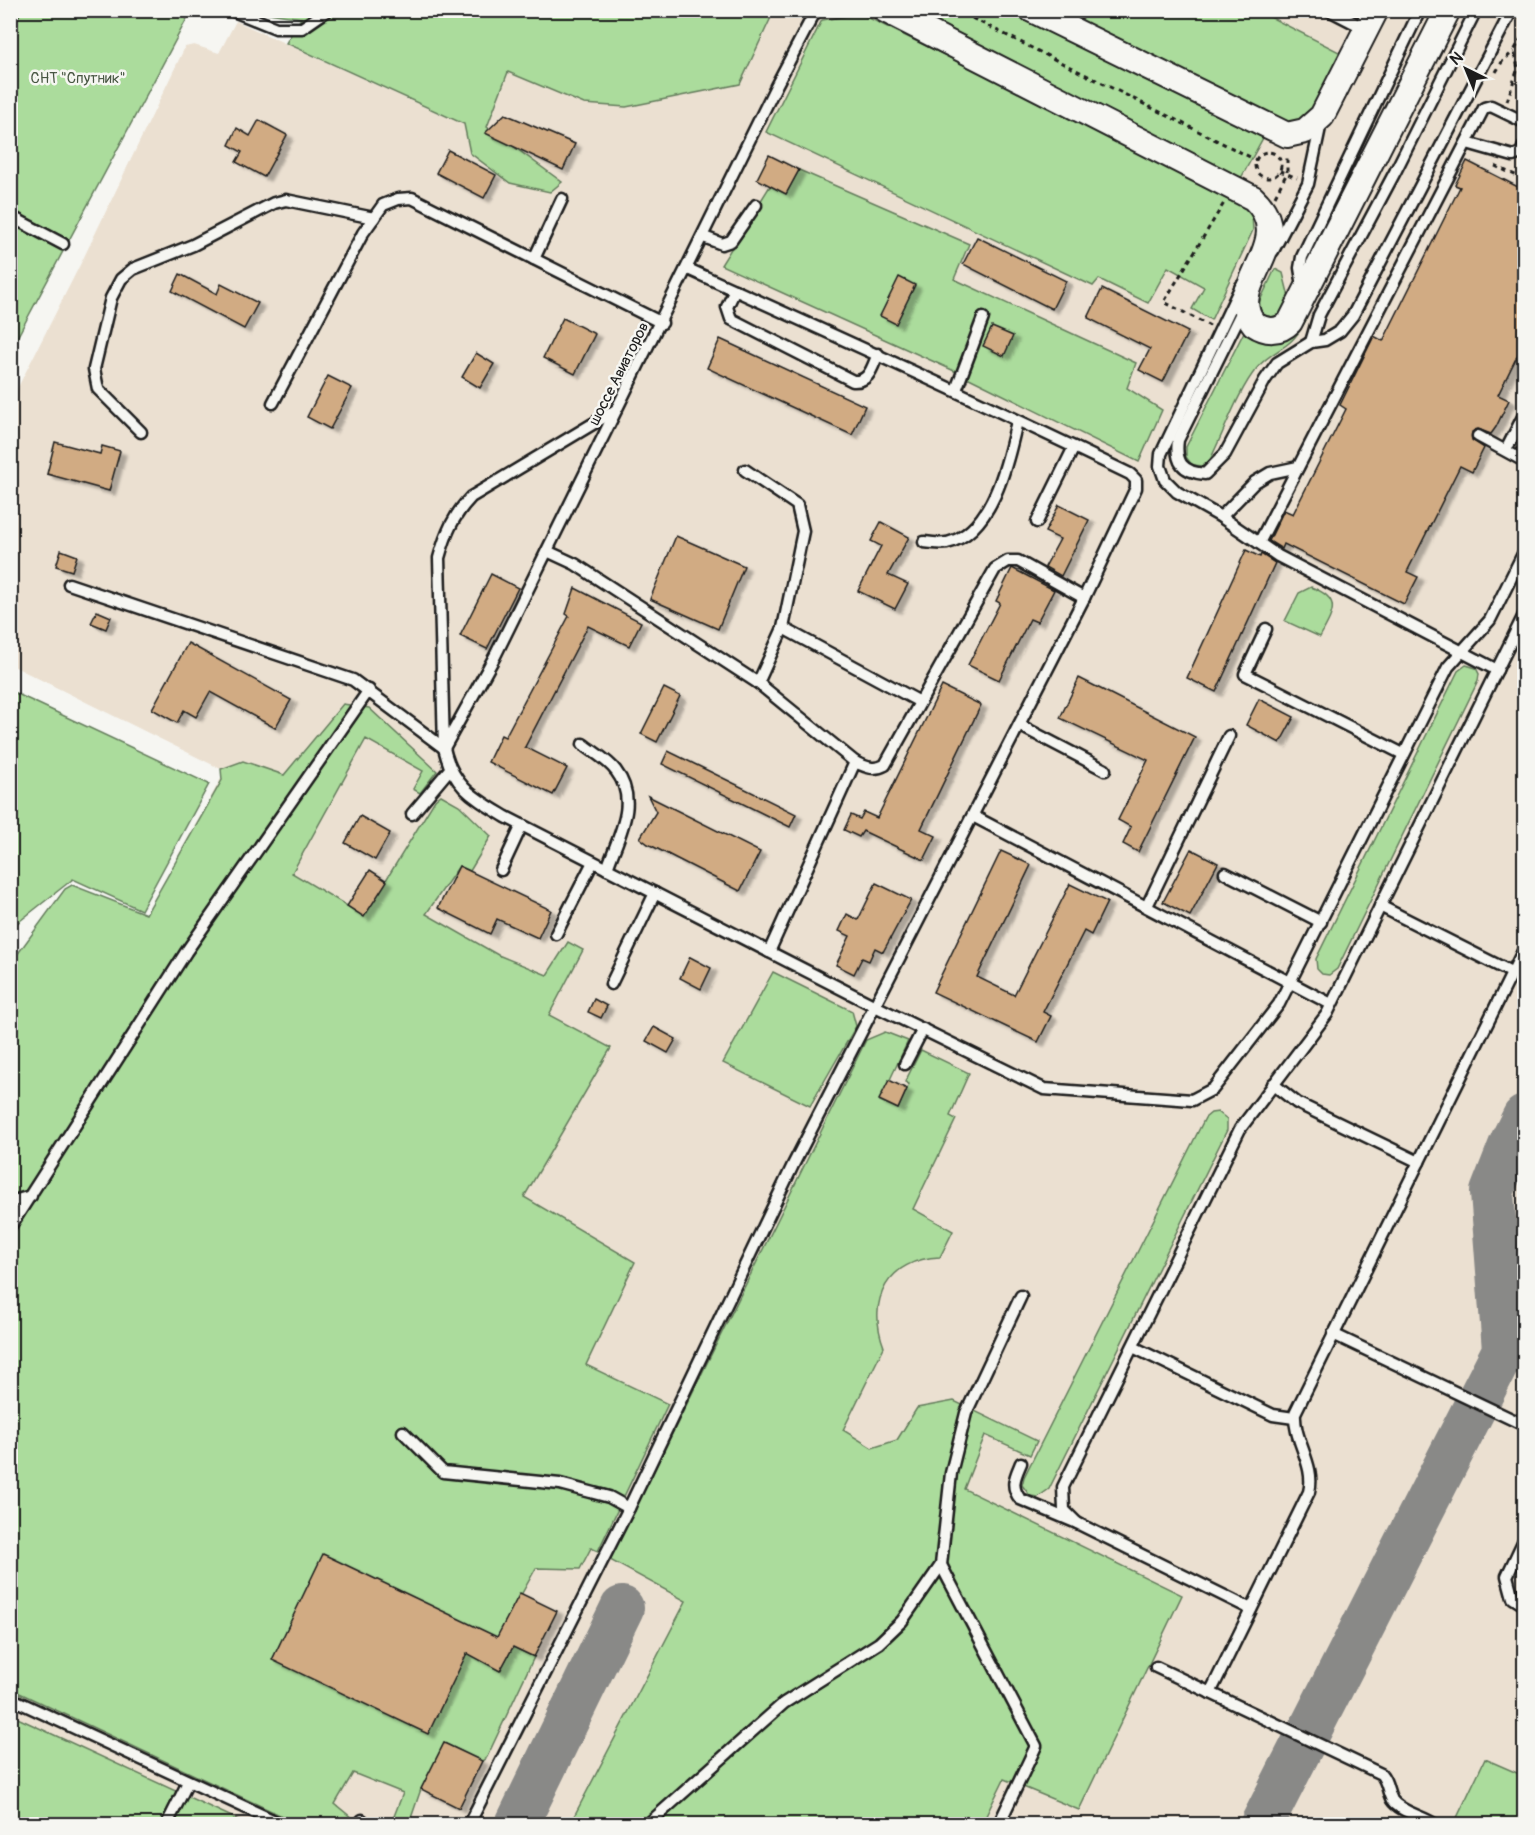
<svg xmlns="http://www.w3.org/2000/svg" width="1535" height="1835" viewBox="0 0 1535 1835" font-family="Pangolin,sans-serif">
<defs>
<filter id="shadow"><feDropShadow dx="6" dy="4" stdDeviation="1.5" flood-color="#0004"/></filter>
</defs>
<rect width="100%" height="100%" fill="#f6f6f2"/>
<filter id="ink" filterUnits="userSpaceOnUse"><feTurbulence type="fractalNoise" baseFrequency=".0167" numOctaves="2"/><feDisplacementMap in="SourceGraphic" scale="12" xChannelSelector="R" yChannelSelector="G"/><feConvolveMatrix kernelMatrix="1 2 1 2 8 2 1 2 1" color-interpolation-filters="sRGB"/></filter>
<g filter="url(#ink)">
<!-- built -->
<path fill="#ebe0d1" d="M498,11h1026v1813h-1513v-861l54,-74 7,-4 74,29 77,-139 -2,-6 -210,-104v-264l73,-144 101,-210 9,-2 25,8 17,-32 209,95z"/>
<!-- green -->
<g fill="#abdc9c" stroke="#647c5c" stroke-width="1.5">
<path d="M1097,10l176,1 -3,6 75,38 -31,54 -12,12 -16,2 -205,-100 3,-12 10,5z"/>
<path d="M11,11h180l-180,338z"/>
<path d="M256,11h518l-34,73 -114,23 -42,-3 -76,-32 -21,55 75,55 -12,10 -40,-9 -40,-30 -6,-29 -178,-81 15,-25z"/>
<path d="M912,11h93l259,125 -23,42z"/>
<path d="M861,14l380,187 11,14 1,15 -42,90 -19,-11 12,-22 -36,-20 -20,36 -49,-24 -6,7 -327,-154 56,-112z"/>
<path d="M799,170l170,74 -15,35 182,84 -9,25 35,22 -23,52 -178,-88 -240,-109 49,-79 16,8z"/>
<path d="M1275,269l8,4 7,28 -8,17 -18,1 -6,-14z"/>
<path d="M1304,318l2,2c-16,32 -30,26 -49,48 -18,21 -34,66 -47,92l-7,6 -11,-1 -6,-8v-10l58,-115c31,14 40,13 60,-14z"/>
<path d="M1311,587c32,12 22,26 9,50l-35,-16 14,-28z"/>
<path d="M1466,665l10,3 3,6 -1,7 -141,288 -8,6 -7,-1 -5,-5 -1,-10 142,-288z"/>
<path d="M11,691l198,93 -68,126 -68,-31 -62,49z"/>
<path d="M343,704l26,4 68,63 -17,22 -7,-4 10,-18 -57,-32 -74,134 72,43 71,-116 6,-5 18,10 32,31 -21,35 -11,-5 -33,48 72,41 49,20 21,-33 15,8 -34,65 62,33 -87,149 111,65 -49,103 82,39 -70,147 -7,-3 -11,21 -44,-1 -52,94 16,9 13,-24 21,10 -47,100 -5,4 -38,-18 -23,46 -12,35h-18l12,-31 -50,-20 -18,31 17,14 -2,6h-51l-288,-135v-726l54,-74 7,-4 74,29 76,-134 -1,-11 22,-8 41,14z"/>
<path d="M773,972l79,39 4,15 -46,80 -87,-43z"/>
<path d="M885,1032l23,9 -28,60 18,8 11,-25 -4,-2 16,-32 48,23 -19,43 6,3 -43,90 40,22 -13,26c-52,2 -74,43 -56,90l-41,83 29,18 25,-8 20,-32 37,-7 83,40 -7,14 -45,-20 -21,54 218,106 -103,215 -75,-31 -22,45h-412l116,-223 -76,-41 256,-520z"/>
<path d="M1218,1112l9,7v11l-178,359 -11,8 -8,-1 -8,-11 2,-8 181,-359 6,-5z"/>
<path d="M11,1715l236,109h-236z"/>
<path d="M1485,1759l39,17 -1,48h-69z"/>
</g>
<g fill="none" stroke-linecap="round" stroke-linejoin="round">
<!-- taxiway -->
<g stroke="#898987" stroke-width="44">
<path d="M517,1824l105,-216"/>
<path d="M1262,1824l242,-474 -12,-158 20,-51 12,-24"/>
</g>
</g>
<!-- building -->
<g fill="#d1ab83" stroke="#1c1c1c" stroke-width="1.5" filter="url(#shadow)">
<path d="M505,114l70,30 -12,26 -78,-37z"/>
<path d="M259,120l28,15 -23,42 -28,-15 6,-10 -13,-7 8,-17 13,8z"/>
<path d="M448,150l48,25 -12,23 -48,-25z"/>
<path d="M769,155l30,15 -13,24 -29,-15z"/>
<path d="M1467,161l57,29v152l-26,53 11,5 -13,27 -5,7 -13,-5 -6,3v8l12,8 -12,24 -12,-6 -53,106 11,5 -14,27 -120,-60 -2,5 -13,-8 15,-31 9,4 53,-105 -6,-4 34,-69 9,5 77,-154 -5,-2z"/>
<path d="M977,237l89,44 -14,28 -89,-45z"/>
<path d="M180,274l37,20 4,-10 37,19 -14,26 -72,-38z"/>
<path d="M899,277l16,8 -19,39 -16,-8z"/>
<path d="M1102,289l86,43 -25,50 -24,-12 11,-21 -62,-31z"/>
<path d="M563,318l32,16 -20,40 -32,-16z"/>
<path d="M992,327l21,9 -9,20 -21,-10z"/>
<path d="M720,339l145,67 -13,29 -145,-67z"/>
<path d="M476,353l18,11 -14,24 -18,-11z"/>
<path d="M328,376l24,12 -22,41 -23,-12z"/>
<path d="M55,442l45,12 2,-8 18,5 -11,40 -62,-17z"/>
<path d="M1059,505l30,15 -28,56 -16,-9 15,-28 -15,-7z"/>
<path d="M881,522l28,15 -21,38 20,9 -13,25 -37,-18 23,-45 -10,-5z"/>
<path d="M676,536l68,30 -26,63 -68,-30z"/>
<path d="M61,550l16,6 -5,15 -16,-5z"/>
<path d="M1246,550l14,7 1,-3 14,9 -59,129 -29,-14z"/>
<path d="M1012,568l42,22 -17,32 -7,-3 -31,61 -31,-15 32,-62 -4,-2z"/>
<path d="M491,574l27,14 -31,61 -27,-13z"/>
<path d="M575,588l66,34 -12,24 -41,-20 -63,121 42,21 -14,27 -65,-33 13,-27 4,2 64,-121 -3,-2z"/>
<path d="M97,611l14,6 -5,12 -15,-6z"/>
<path d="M188,643l103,57 -16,28 -65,-36 -14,25 -12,-7 -7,13 -25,-14z"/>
<path d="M1079,678l116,59 -57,115 -15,-8 8,-17 -13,-7 30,-60 -88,-42z"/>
<path d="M942,686l39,19 -60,124 15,7 -12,24 -61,-29 -4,6 -15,-7 7,-15 9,4 4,-7 13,6z"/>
<path d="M664,688l16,8 -23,46 -16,-8z"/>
<path d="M1259,699l35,18 -14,26 -34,-18z"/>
<path d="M668,751l128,63 -6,13 -128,-63z"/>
<path d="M648,796l112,56 -20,39 -92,-47 -8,-6 16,-26z"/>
<path d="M360,816l30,17 -15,27 -30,-17z"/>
<path d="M1191,849l27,14 -28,53 -27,-14z"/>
<path d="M1001,851l30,14 -54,112 37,18 56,-111 37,18 -16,33 -7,-4 -41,81 8,4 -13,26 -105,-50z"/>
<path d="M459,866l92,44 -13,28 -41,-19 -7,15 -52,-26z"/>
<path d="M370,870l17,11 -23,36 -17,-11z"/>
<path d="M876,883l35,17 -28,52 -8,-4 -6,13 -7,-3 -8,16 -18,-9 14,-29 -11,-5 8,-17 11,6z"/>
<path d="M690,957l21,11 -10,21 -21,-11z"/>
<path d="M594,999l13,7 -6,12 -13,-6z"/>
<path d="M654,1027l22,12 -8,14 -22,-12z"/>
<path d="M889,1080l18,9 -9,20 -19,-9z"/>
<path d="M323,1554l174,83 23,-44 37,18 -23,46 -21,-10 -13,24 -33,-18 -39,81 -156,-74z"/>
<path d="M444,1743l38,18 -23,47 -38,-19z"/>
</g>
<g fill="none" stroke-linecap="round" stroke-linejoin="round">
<!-- service casing -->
<g stroke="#1c1c1c" stroke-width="15">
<g id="service">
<path d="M231,10l45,18h26l26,-18"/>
<path d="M1329,10l37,19"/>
<path d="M10,18l4,-8"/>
<path d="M1067,28l9,-18"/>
<path d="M1467,143l46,13 8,-3 3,-7"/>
<path d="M10,216l53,28"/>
<path d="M704,237l18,7 9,-3 25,-36"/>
<path d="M1273,251l35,-67 13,-61"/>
<path d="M534,259l28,-60"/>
<path d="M1241,286l-80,168 -1,12 5,14 12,12 44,25 38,26 225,-435 7,-2 33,16"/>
<path d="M1303,286l-3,-18 2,-11 118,-247"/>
<path d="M735,290l-8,17 4,12 122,62c17,1 19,-14 25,-27"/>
<path d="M1244,307l-66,133c-3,22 4,32 27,34l20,-20 40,-74 12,-17 34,-21 14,-2 15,-9 13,-16 159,-305"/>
<path d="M1311,342l8,-27 76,-143 81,-162"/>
<path d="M956,390l27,-72"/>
<path d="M273,403l90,-170 20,-28 15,-6 14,-1 250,125"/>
<path d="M616,410l-145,87c-18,19 -25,36 -32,61l5,190c9,39 29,49 62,69l369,189 169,83 148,11 21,-11 66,-85 169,-337 42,-47 34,-68"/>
<path d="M141,432l-43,-43 -4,-20 17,-71 10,-19 12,-10 60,-24 81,-42 12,-3 88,18"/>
<path d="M1478,436l46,25"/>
<path d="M1506,450l18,-35"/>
<path d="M745,470l52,35 6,26 -20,97 137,74"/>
<path d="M1221,517l34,-35 15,-9 28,-6"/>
<path d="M1037,522l37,-75"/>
<path d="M924,542c7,1 16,2 23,1 46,-11 61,-82 70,-122"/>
<path d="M1259,543l19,13 219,114"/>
<path d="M547,551l28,13 183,119 97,79"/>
<path d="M69,584l284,96 91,68 51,-92 281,-570 40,-76"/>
<path d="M1266,629l-21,45 158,80"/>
<path d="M758,683l25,-55"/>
<path d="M1019,725l86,45"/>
<path d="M583,744c10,8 25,16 33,27 24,31 2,65 -9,98"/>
<path d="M412,814l37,-44"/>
<path d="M973,816l358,188"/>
<path d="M501,870l21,-45"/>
<path d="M1225,873l96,49"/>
<path d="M1147,906l82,-170"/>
<path d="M1380,906l133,67"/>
<path d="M556,934l37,-72"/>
<path d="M769,952l86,-190c11,5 19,9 30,3l110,-196 13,-8h10l66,37"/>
<path d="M611,984l44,-91"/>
<path d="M905,1064l18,-35"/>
<path d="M1273,1084l24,19 122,59"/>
<path d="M10,1202l21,-6"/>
<path d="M10,1227l176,-275 183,-262"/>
<path d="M1333,1334l191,91"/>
<path d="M1133,1347l140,68 21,3"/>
<path d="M403,1432l40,40 117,12 49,13 20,11"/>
<path d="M1021,1463c-6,14 -11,23 -1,36l57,24 174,86"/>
<path d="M1077,1523l-13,-13 -1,-23 177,-358 87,-115 197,-399"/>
<path d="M1524,1540l-17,36 6,22 11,7"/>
<path d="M941,1565l95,181 -37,78"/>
<path d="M1156,1667l225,107c7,8 6,17 11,26 8,12 31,16 42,24"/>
<path d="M1210,1693l99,-201c7,-27 -16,-52 -14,-79l229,-464"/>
<path d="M10,1698l271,126"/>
<path d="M167,1824l21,-42"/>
<path d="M360,1824l2,-4"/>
<path d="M469,1824l160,-316 164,-343 291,-567 52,-110v-8l-6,-6c-146,-71 -294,-138 -442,-205"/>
<path d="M648,1824l136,-121 95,-60 23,-22 39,-56 10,-92 15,-60 55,-117"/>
</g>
</g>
<!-- tertiary casing -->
<g stroke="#1c1c1c" stroke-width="28">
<g id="tertiary">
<path d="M885,10l368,188c48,44 -31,88 1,126 12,8 25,9 36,-2l158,-312"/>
<path d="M1032,10l255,125 18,-4 17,-15 54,-106"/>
</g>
</g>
<!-- path -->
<g stroke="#1c1c1c" stroke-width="3" stroke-dasharray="4.5 4.5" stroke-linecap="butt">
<path d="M956,10l300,150"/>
<path d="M1496,72l6,-10 12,-11"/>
<path d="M1507,101l11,-33 -4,-17 10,-18"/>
<circle cx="1268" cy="165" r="13"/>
<path d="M1495,166l29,13"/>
<path d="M1280,171l17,7"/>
<path d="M1275,196l12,-23v-18"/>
<path d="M1210,326l-46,-24 60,-99"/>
</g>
<!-- service -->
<use href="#service" stroke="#f6f6f2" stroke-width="10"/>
<!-- tertiary -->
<use href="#tertiary" stroke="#f6f6f2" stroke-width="24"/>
</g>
</g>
<g text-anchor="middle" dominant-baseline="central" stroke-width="5" stroke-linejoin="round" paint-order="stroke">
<!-- park labels -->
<g font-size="15" fill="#475642" stroke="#f6f6f2">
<text x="78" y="78">СНТ "Спутник"</text>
</g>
<!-- street labels -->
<g font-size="15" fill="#1c1c1c" stroke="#f6f6f2">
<text transform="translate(619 374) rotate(-63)">шоссе Авиаторов</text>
</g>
</g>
<!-- margin -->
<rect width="1535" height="1835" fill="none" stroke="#f6f6f2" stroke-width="36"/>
<rect x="18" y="18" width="1499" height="1799" fill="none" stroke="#1c1c1c" stroke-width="2" filter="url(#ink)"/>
<!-- north arrow -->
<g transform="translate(1466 69) rotate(317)" stroke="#f6f6f2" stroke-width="4.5" paint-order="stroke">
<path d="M0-4.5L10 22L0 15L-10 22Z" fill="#1c1c1c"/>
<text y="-9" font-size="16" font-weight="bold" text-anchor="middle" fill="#1c1c1c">N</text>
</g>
</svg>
